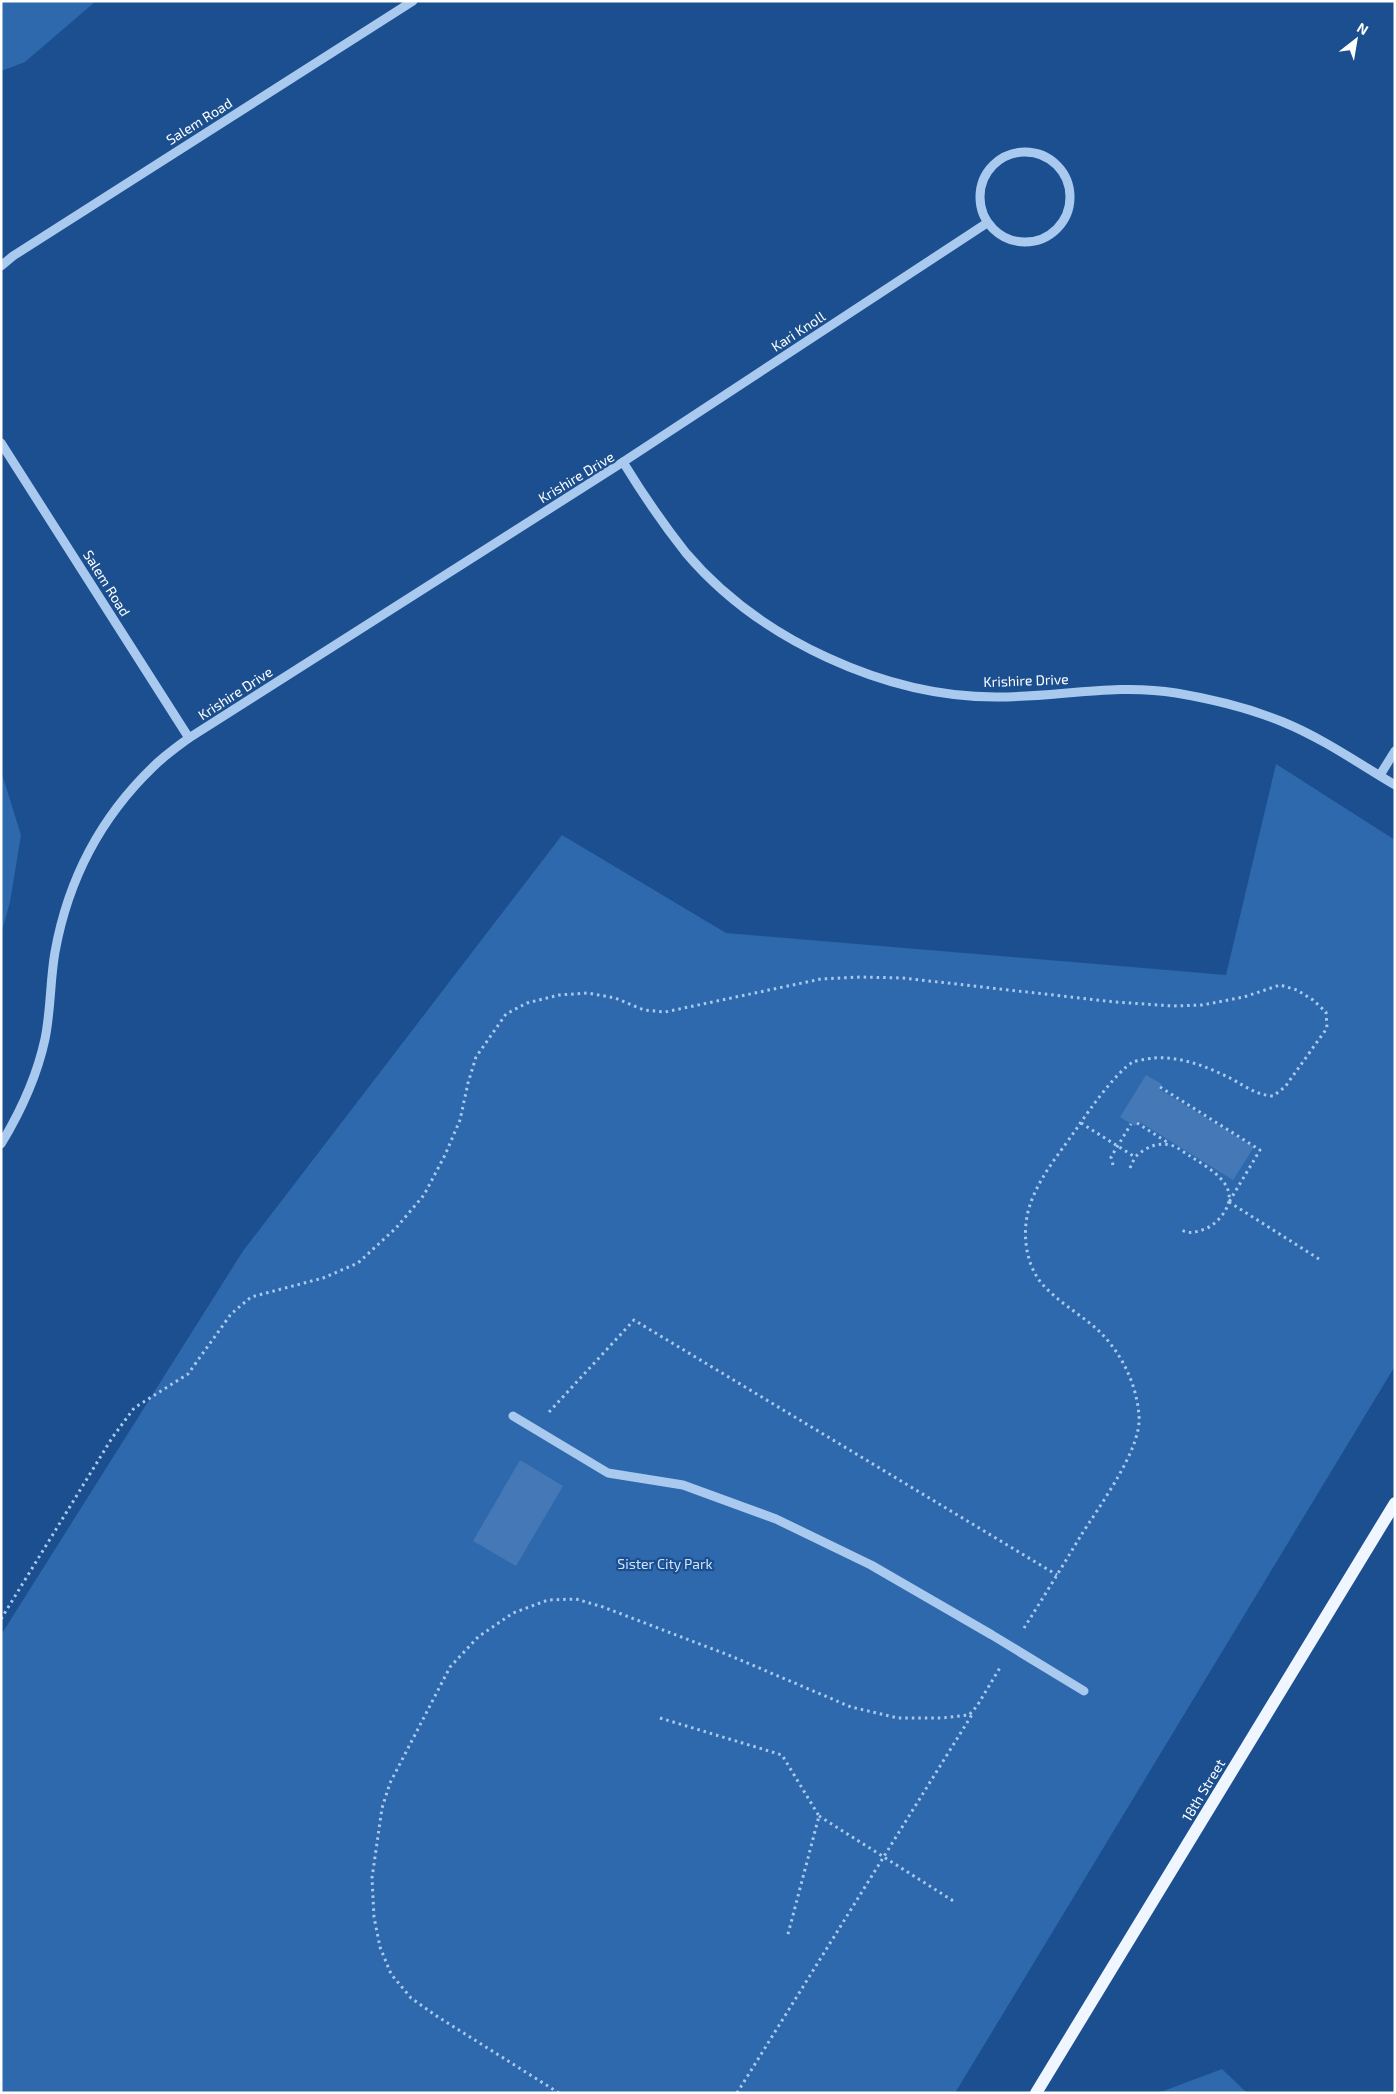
<svg xmlns="http://www.w3.org/2000/svg" width="1396" height="2094" viewBox="0 0 1396 2094" font-family="'Exo 2',sans-serif">
<rect width="100%" height="100%" fill="#1b4f8f"/>
<!-- green -->
<g fill="#2e69ad">
<path d="M1,1h95l-71,61 -24,9z"/>
<path d="M1276,764l119,76v526l-440,727h-954v-458l242,-384 319,-416 164,98 500,42z"/>
<path d="M1,771l20,64 -11,67 -9,32z"/>
<path d="M1222,2069l25,24h-89z"/>
</g>
<!-- building -->
<g fill="#4478b7">
<path d="M1146,1075l16,9 -3,5 95,58 -21,33 -95,-59 -3,5 -15,-9z"/>
<path d="M520,1460l43,26 -47,80 -43,-25z"/>
</g>
<g fill="none" stroke-linecap="round" stroke-linejoin="round">
<!-- path -->
<g stroke="#a9c9ee" stroke-width="3" stroke-dasharray="2.5 4" stroke-linecap="butt">
<path d="M1160,1087l100,63 -31,52"/>
<path d="M1081,1123l54,34c10,-9 21,-15 35,-12 7,1 14,8 20,11 20,13 53,30 33,58 -5,7 -11,12 -18,15 -9,3 -16,6 -25,0"/>
<path d="M1137,1123l33,21"/>
<path d="M1113,1165l-2,-8 20,-33"/>
<path d="M1130,1168l5,-11"/>
<path d="M1229,1202l90,57"/>
<path d="M549,1412l85,-92 423,255"/>
<path d="M1,1619l111,-181 22,-30 54,-34 43,-60 20,-17 72,-19 35,-15 38,-35 28,-33 21,-40 15,-35 8,-37 8,-26 30,-43 21,-11 32,-8 29,-2 27,5 29,12 21,2 156,-33 39,-2 43,1 212,24 58,4 29,-1 42,-8 36,-12 17,5 16,10 13,12 1,16 -42,59 -12,9c-16,-1 -27,-9 -41,-17 -24,-12 -51,-23 -79,-21 -5,1 -15,2 -20,4 -16,9 -43,47 -54,63 -16,24 -38,49 -48,77 -10,26 -7,64 14,85 17,18 40,30 57,47 21,22 35,52 37,82 3,33 -41,92 -59,121 -18,30 -37,61 -56,91"/>
<path d="M660,1718l122,37 37,61 -32,122"/>
<path d="M819,1816l136,86"/>
<path d="M559,2093l-124,-78 -24,-17 -20,-24 -11,-27 -6,-30 -2,-39 10,-70 8,-25 60,-116 28,-30 35,-24 35,-13 28,-1 27,8 128,49 120,51 47,11h43l28,-3 8,-9 24,-40"/>
<path d="M737,2093l236,-380"/>
</g>
<!-- minor -->
<g stroke="#a9c9ee" stroke-width="9">
<circle cx="1025" cy="197" r="45"/>
<path d="M1,266l12,-10 400,-255"/>
<path d="M1,443l188,295"/>
<path d="M623,462c19,31 40,62 63,91 73,86 200,145 313,144 59,0 118,-14 177,-4 36,6 73,15 107,29 39,16 75,41 112,63"/>
<path d="M1380,775l15,-24"/>
<path d="M1,1144c20,-33 36,-68 44,-105 6,-29 5,-59 10,-87 13,-72 46,-135 98,-185 11,-11 24,-20 36,-29l434,-276 364,-239"/>
<path d="M513,1416l95,57 75,12 93,34 95,46 121,70 92,56"/>
</g>
<!-- major -->
<path stroke="#f0f6ff" stroke-width="12" d="M1036,2093l359,-590"/>
</g>
<g text-anchor="middle" dominant-baseline="central" stroke-width="4.5" stroke-linejoin="round" paint-order="stroke">
<!-- street labels -->
<g font-size="14" fill="#fff" stroke="#1b4f8f">
<text transform="translate(199 121) rotate(-32)">Salem Road</text>
<text transform="translate(798 331) rotate(-33)">Kari Knoll</text>
<text transform="translate(576 477) rotate(-31)">Krishire Drive</text>
<text transform="translate(107 583) rotate(58)">Salem Road</text>
<text transform="translate(1026 680) rotate(-2)">Krishire Drive</text>
<text transform="translate(235 693) rotate(-33)">Krishire Drive</text>
<text transform="translate(1203 1790) rotate(-59)">18th Street</text>
</g>
<!-- park labels -->
<g font-size="14" fill="#cfe3fa" stroke="#1b4f8f">
<text x="665" y="1563">Sister City Park</text>
</g>
</g>
<!-- border -->
<rect width="1396" height="2094" fill="none" stroke="#ffffff" stroke-width="5"/>
<!-- north arrow -->
<g transform="translate(1356 40) rotate(31)" stroke="#1b4f8f" stroke-width="4" paint-order="stroke">
<path d="M0-4L9 19L0 12L-9 19Z" fill="#ffffff"/>
<text y="-8" font-size="14" font-weight="bold" text-anchor="middle" fill="#ffffff">N</text>
</g>
</svg>
